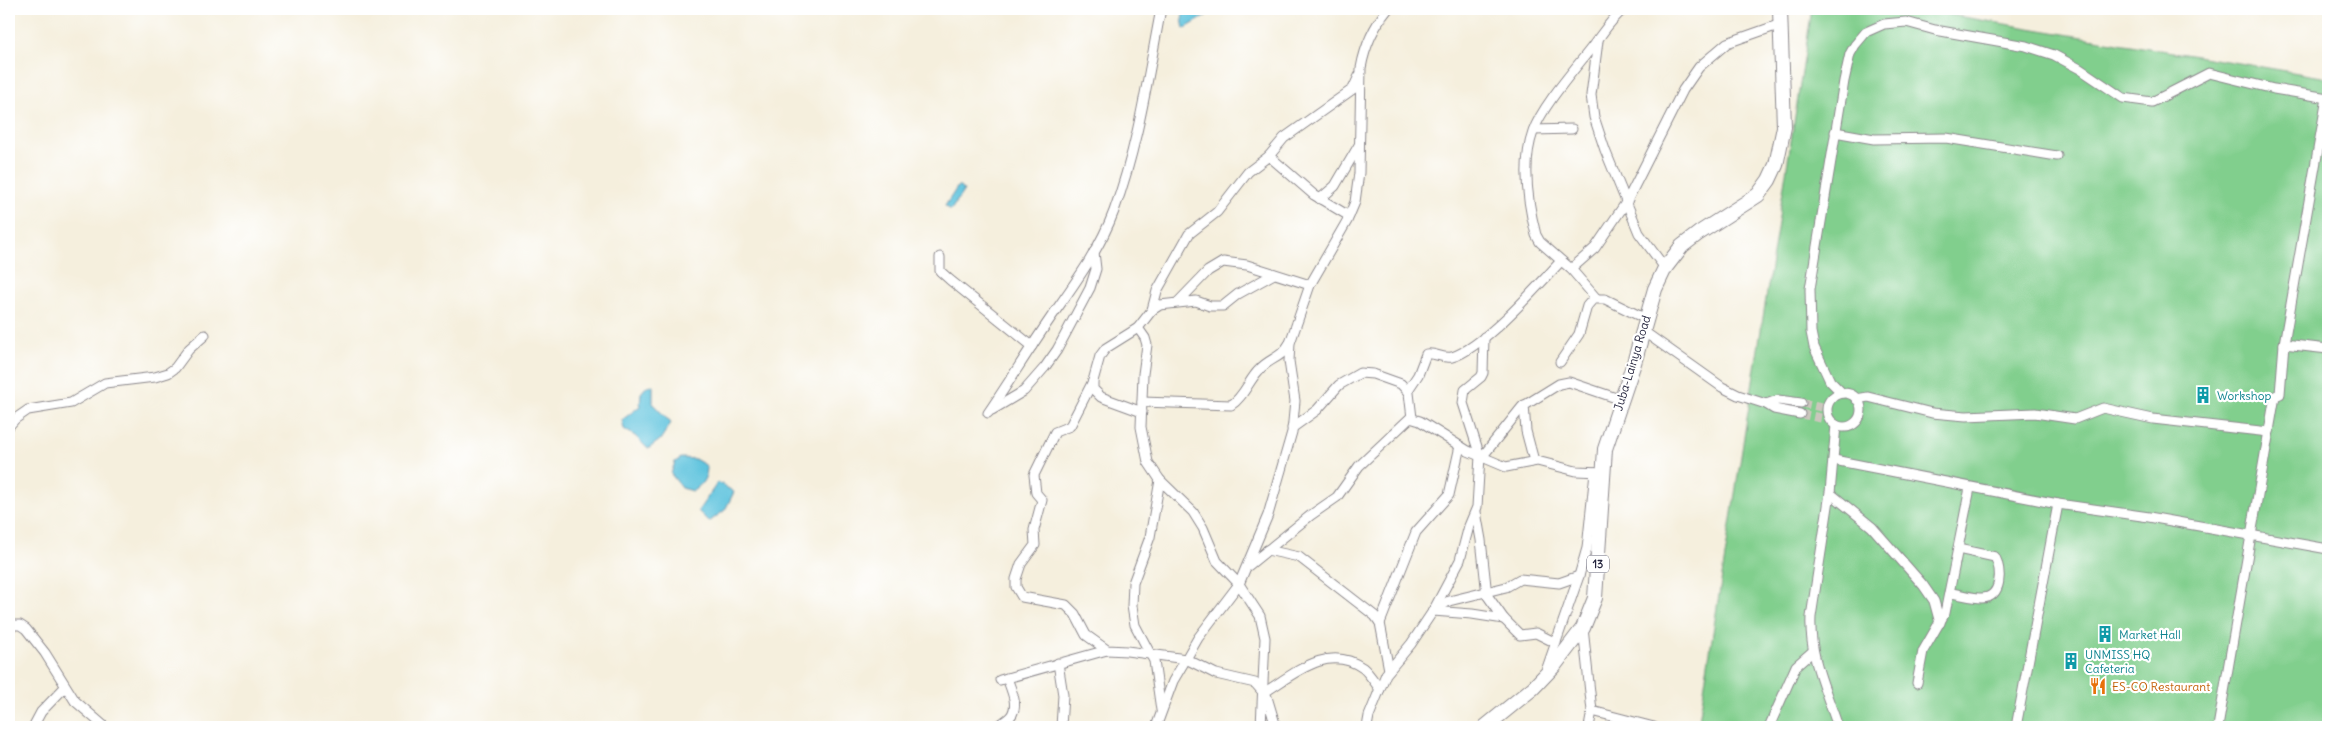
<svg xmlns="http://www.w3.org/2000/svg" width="2337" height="736" viewBox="0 0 2337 736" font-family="Delius,sans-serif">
<rect width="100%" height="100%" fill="#fff"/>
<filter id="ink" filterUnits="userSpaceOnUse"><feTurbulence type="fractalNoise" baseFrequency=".02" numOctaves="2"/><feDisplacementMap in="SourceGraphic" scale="10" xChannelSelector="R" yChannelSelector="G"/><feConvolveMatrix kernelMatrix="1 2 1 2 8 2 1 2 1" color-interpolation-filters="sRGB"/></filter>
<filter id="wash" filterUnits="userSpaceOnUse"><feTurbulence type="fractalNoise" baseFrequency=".0096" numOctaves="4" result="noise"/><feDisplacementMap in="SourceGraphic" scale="20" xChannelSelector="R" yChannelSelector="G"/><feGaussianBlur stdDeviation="1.12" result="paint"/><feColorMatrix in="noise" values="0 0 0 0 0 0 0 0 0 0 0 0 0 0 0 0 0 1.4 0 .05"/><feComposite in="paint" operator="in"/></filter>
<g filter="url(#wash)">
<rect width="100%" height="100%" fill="#f5efdd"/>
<!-- green -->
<path fill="#81cf8d" stroke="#527864" d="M1812,9h103l413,69v649h-630z"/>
<!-- water -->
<g fill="#60c4de" stroke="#41738c">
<path d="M1185,9h24l-3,7 -22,13 -2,-11z"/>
<path d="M958,186l6,4 -13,20 -6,-4z"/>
<path d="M653,385v19l18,19 -11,17 -12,9 -13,-13 -11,-7 -2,-9 18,-14 1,-13 6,-7z"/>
<path d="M681,458l14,1 12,7c0,12 -4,18 -14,25l-11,-3 -11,-14 4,-12z"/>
<path d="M718,482l16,10 -9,18 -16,12 -11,-11z"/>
</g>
</g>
<g filter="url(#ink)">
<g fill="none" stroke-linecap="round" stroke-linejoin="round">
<!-- street-tunnel -->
<g stroke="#cbc6bd" stroke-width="9" stroke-dasharray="9 4.5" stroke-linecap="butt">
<path d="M1801,403l21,4"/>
<path d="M1800,414l21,4"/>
</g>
<!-- street casing -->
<g stroke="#8c888c" stroke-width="11">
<g id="street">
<path d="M1598,41l-7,54 3,22 11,33 34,83 26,35"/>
<path d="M1534,130l38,-1"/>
<path d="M1835,132l39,7 72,-1 111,18"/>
<path d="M1269,156l45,39 35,21"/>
<path d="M1320,199l15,-13 24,-41"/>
<path d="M940,257v14l10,9 82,66"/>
<path d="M1571,269l24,-21 32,-47 56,-111 16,-23 28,-24 54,-19"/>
<path d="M1596,298l-25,-29 -31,-27 -4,-7c-8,-31 -14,-72 -3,-103 9,-26 42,-63 59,-85 11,-14 18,-27 32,-38"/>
<path d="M1179,301l29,-30 15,-9 24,3 63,20"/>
<path d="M1152,310l5,-19 32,-57 28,-22 31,-40 21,-16 15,-18 69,-49 6,-13"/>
<path d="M1138,328l7,10 2,7 -4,29 -2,53 7,35 12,18 33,32 10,16 14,33 22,23 21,32 5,22 -4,89"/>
<path d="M1643,331l79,56 16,8 28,9 8,5 26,5"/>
<path d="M2284,344l44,5"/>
<path d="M1560,362l19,-28 8,-28 6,-7h12l41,20"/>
<path d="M1093,381l-23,45 -15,6 -21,43 2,18 6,7 -8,30 1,15 -14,19 -5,15v8l6,10 44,8 9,9 11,21 21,15 20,1 59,8 30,15 39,9 12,14 9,30"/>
<path d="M1408,390l10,-15 8,-21c9,-2 16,5 26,3 31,-9 86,-71 109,-96"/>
<path d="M1842,393l-12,-12 -16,-34 -3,-15 -1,-43 34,-208 6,-27 5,-9 11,-13 18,-8 22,-2 29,8 91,16 28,9 26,14 43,29 29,4 57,-29 65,16 54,9"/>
<circle cx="1844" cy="410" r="17"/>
<path d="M1856,399l12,-2 64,16 34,3 69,-3 40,6 28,-11 50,11 116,13"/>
<path d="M1142,402l89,3c12,-7 18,-25 28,-35 10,-12 22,-11 30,-26"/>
<path d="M1766,404l12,-4 23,3"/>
<path d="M1524,405l2,26 8,30"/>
<path d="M992,410l32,-19 21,-24 12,-17 33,-62 6,-19 -2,-17"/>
<path d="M1142,412l-41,-15 -8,-8v-8l7,-25 6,-8 32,-20 14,-18 8,-5 36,-4 14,5h13l15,-12 36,-20"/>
<path d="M988,413c24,-35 46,-72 71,-107 21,-30 42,-60 55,-95 24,-65 34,-135 47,-202"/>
<path d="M1836,425l-6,68 -19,124c-2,40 15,73 27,110"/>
<path d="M9,426l6,-7 13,-9 43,-7 34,-20 50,-6 13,-4 7,-5 14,-19 16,-14"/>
<path d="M1292,428l25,-18 22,-25 21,-12 13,1 28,10 8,9 3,25"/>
<path d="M1482,457l40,-50 37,-23 10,-2 53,18"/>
<path d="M1834,460l224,44 91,13 179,32"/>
<path d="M1160,480l-10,57 -17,46 -1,23 3,19 19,36 7,49"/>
<path d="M1830,493l42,34 51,58 11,16 6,22"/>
<path d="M1476,512l5,28 6,55 17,24 16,16 16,-2 20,10"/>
<path d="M1267,550l32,7 76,59 5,7 9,47"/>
<path d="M1248,566l63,-51 26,-18 22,-31 51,-48 10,3 48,30 38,16 31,-6 39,10 26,1"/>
<path d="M1950,593c10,1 22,5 32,5 20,0 20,-28 13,-41l-37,-8"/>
<path d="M1433,610l16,-9 57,-14 14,-8 39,4 20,-7"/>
<path d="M1433,611l39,3 32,5"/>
<path d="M1380,623l36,-91 33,-37 11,-49"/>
<path d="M9,625h11l6,4 19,24 30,48 30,26"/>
<path d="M1583,628l9,83 -3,16"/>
<path d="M1058,663l5,32 -2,32"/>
<path d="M1547,668l32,-92 8,-28 8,-76"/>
<path d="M1000,680l107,-30"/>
<path d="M1917,683l6,-32 22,-38 25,-125"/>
<path d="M1265,692c29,-18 63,-49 98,-24 6,5 12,15 17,21"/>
<path d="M1592,711l62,16"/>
<path d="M33,727l8,-15 24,-25"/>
<path d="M997,727c4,-4 9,-6 13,-10 10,-11 1,-27 -3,-39"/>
<path d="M1156,727l17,-46 13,-22 12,-21 41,-54 29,-69 24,-83 3,-31 -6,-40 1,-18 20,-58 37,-64 8,-19 4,-29 2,-105c4,-22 13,-42 27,-59"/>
<path d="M1367,727l2,-11 17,-42 25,-30 22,-33 27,-51 9,-34 8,-19 3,-51 -17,-53 2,-13 16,-13 2,-4 1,-36"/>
<path d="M1769,727l27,-61 16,-14"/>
<path d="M2016,727l42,-223"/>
<path d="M2218,727l57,-331 5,-2 4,-50 43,-246"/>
</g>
</g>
<!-- primary casing -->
<g stroke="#8c888c" stroke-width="16">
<path id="primary" d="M1485,727l48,-39 21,-22 29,-38 12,-30 10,-149 29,-86 21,-74 10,-21 17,-22 17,-13 59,-38 11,-15 7,-15 8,-38 -4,-118"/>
</g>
<!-- street -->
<use href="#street" stroke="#fff" stroke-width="9"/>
<!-- primary -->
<use href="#primary" stroke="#fff" stroke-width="14"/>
</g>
</g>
<!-- icons -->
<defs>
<g id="building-bare" transform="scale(1.35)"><path d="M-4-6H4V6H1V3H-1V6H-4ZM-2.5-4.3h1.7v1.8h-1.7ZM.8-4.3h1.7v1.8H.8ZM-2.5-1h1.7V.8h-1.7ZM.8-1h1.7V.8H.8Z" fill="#0f9aa8" stroke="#fff" stroke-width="2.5" paint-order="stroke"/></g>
<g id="restaurant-bare" transform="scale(1.35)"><path d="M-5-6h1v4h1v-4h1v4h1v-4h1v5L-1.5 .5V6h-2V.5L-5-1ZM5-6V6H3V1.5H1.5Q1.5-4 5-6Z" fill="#e8710a" stroke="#fff" stroke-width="2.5" paint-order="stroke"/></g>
</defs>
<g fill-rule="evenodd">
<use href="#building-bare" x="2203" y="395"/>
<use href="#building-bare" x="2105" y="634"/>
<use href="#building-bare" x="2071" y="661"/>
<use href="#restaurant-bare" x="2098" y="686"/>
</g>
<g text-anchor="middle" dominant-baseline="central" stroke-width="4.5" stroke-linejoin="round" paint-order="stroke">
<!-- shield labels -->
<rect fill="#fff" stroke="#646476" stroke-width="1" x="1587" y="555.5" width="22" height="17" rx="4"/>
<g font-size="11" font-weight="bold" fill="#22223b">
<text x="1598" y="564">13</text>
</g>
<!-- street labels -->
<g font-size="12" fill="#22223b" stroke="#fff">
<text transform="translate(1632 363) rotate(-73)">Juba-Lainya Road</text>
</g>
<!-- culture labels -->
<g font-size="12" fill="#0d838f" stroke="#fff" text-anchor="start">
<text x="2217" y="395">Workshop</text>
<text x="2119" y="634">Market Hall</text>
<text x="2085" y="654">UNMISS HQ<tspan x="2085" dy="14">Cafeteria</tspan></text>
</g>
<!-- food labels -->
<g font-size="12" fill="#c56008" stroke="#fff" text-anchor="start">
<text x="2112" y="686">ES-CO Restaurant</text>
</g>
</g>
<!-- margin -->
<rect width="2337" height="736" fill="none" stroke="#fff" stroke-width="30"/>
</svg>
